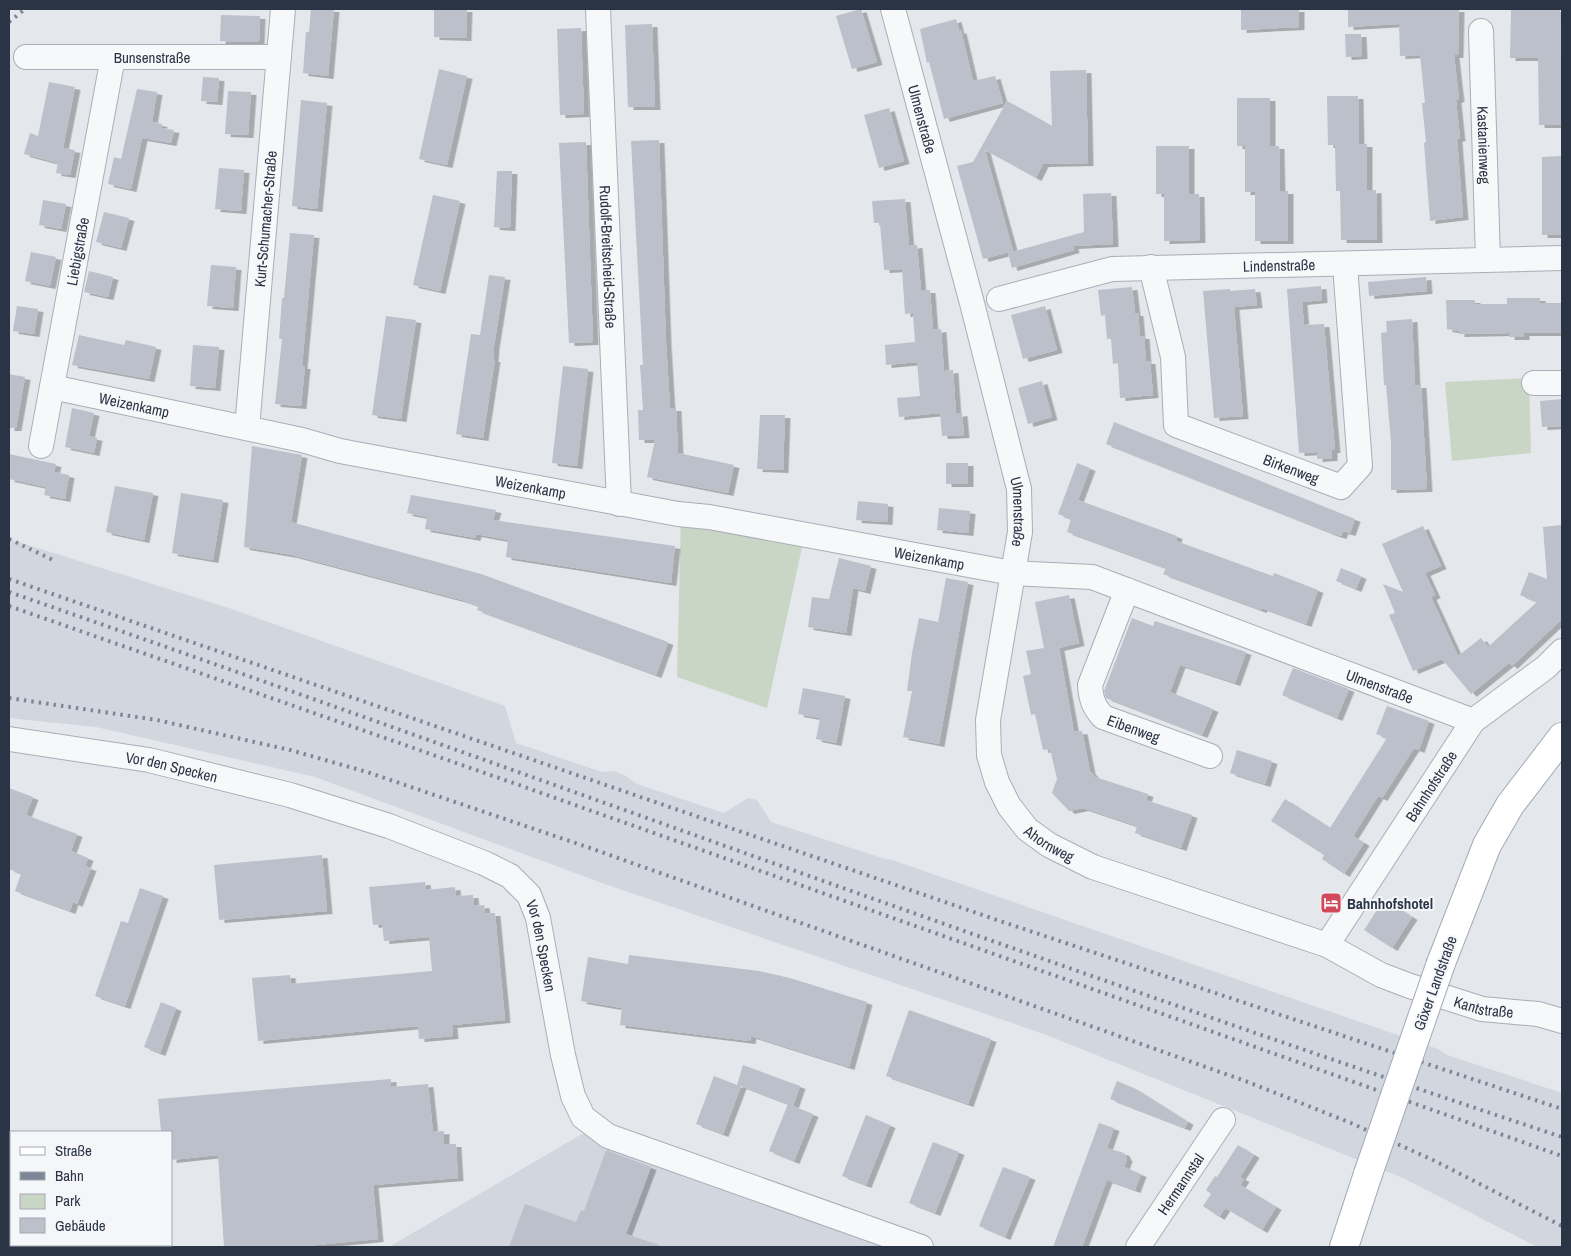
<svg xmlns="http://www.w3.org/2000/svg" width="1571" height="1256" viewBox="0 0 1571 1256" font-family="'Archivo Narrow',sans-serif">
<defs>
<filter id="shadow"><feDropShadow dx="5.5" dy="3" stdDeviation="0" flood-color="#0004"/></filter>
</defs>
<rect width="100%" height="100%" fill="#e4e7ec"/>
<!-- built -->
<g fill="#d2d6de">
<path d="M9,539l217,68 279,99 11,37 86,29 12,-1 12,5 11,8 87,29 24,-15 9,2 14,22 111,36 10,2 546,189 9,6 115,38v154h-25l-134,-69 -359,-144 -439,-150 -290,-107 -219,-50 -87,-9z"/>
<path d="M587,1131l322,116h-520z"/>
</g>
<!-- green -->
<g fill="#c9d6c5">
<path d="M1529,378l2,75 -79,8 -7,-79z"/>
<path d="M681,515l122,28 -36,165 -90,-31z"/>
</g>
<!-- building -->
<g fill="#bbc0ca" filter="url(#shadow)">
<path d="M311,9h23l-6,67 -25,-3 3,-41h3z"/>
<path d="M434,9h33l-1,29 -32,-1z"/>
<path d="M861,9l16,53 -25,7 -16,-53z"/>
<path d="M1241,9h58v18l-58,3z"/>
<path d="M1348,9h111l-1,46h-4l5,44 -3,1 4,38 -3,1 6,78 -33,4 -6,-78 2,-1 -4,-39h3l-5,-48 -20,1 -1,-32 -51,3z"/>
<path d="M1511,9h49l2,116h-23l-1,-67h-28z"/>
<path d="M221,15l39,1 -1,26 -39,-1z"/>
<path d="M956,19l3,12 2,-1 12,51 22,-5 8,27 -59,16 -15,-57 -2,1 -7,-34z"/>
<path d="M652,24l3,83h-27l-3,-82z"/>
<path d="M581,28l3,86 -24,1 -3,-86z"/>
<path d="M1345,34h16l1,22 -16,1z"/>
<path d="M439,69l28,7 -20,89 -28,-6z"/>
<path d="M1086,70l2,93 -45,1 -7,14 -51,-28 28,101 -30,8 -26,-93 16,-4 34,-61 45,25 -2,-55z"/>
<path d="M203,77l16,1 -2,24 -16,-1z"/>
<path d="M49,82l26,5 -12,61 12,2 -5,25 -14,-2 2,-10 -34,-9 6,-21 8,3z"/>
<path d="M137,89l20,3 -5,30 10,2 -1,4 13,2 -3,13 -29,-5 -11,51 -23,-5 6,-27 7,2z"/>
<path d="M228,91l23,1 -3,43 -23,-1z"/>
<path d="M1327,96h31l1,48h8v47l9,-1 1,50h-36l-1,-49h-4l-1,-46h-7z"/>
<path d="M1237,98h33v48h9l1,45h8v50h-33v-49h-10v-46h-8z"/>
<path d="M301,100l26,3 -10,106 -25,-3z"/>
<path d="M889,108l15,53 -25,7 -15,-53z"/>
<path d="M659,140l7,202 4,66h6l2,45 56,12 -6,28 -81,-16 8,-37h-16l-1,-30h5l-3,-45h3l-12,-224z"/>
<path d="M586,142l7,200 -24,1 -10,-200z"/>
<path d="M1156,146h33v48h10l1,46 -36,1v-47h-8z"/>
<path d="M1562,156v79h-20v-78z"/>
<path d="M219,168l25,2 -3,41 -26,-2z"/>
<path d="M497,171h15l-2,57 -16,-1z"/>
<path d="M1111,193l2,51 -40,2 1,4 -62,18 -4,-15 76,-21 -1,-38z"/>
<path d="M433,195l27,6 -20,90 -27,-6z"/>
<path d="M905,199l4,47 8,-1 4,45h9l3,40 8,-1 3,42 9,-1 3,44 6,-1 2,22 -22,1 -2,-23 -41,4 -2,-19 23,-2 -3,-34 -31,3 -1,-20 30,-3 -2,-29 -8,1 -3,-45 -18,1 -4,-47h-6l-2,-22z"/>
<path d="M43,200l23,4 -5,25 -22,-4z"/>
<path d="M104,212l25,6 -8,30 -25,-6z"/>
<path d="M290,233l24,2 -12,131h3l-4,40 -26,-2 7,-65h-3l3,-41h2z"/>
<path d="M31,252l25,5 -6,29 -25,-5z"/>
<path d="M211,265l25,2 -3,41 -26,-2z"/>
<path d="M89,271l24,6 -5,20 -24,-5z"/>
<path d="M489,275l16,2 -11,69 -1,13h2l-12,79 -27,-4 15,-100 9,1z"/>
<path d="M1426,277l1,14 -58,5 -1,-14z"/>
<path d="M1321,286l1,14 -20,2 2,23 20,-1 11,126h-3v8l-15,1v-7l-18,1 -12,-164z"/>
<path d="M1132,287l3,26h3l2,23h4l2,25h4l3,34 -33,3 -2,-35 -5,1 -2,-25h-4l-2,-24 -4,1 -3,-26z"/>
<path d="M1230,289v2l25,-2 2,16 -23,2 9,109 -29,2 -11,-127z"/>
<path d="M1507,298h33v5h22v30h-38v4h-15v-4l-50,1v-3l-12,-2 -1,-29h29v4h32z"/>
<path d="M17,306l21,3 -4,25 -21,-3z"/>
<path d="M1045,306l12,44 -34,9 -12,-44z"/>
<path d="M386,316l30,4 -15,99 -29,-4z"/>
<path d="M1412,319l3,66h6l6,104 -36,1v-48l-5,-57h-2l-3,-52 6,-1 -1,-11z"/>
<path d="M79,335l45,10 2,-5 30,7 -7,32 -77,-14z"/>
<path d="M193,345l26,2 -4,41 -25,-2z"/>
<path d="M563,366l25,3 -11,97 -25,-3z"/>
<path d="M9,374l16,3 -9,51h-7z"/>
<path d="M1042,381l10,36 -24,7 -10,-36z"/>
<path d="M1562,399v27l-20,1 -2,-26z"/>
<path d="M72,408l22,5 -5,23 8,2 -3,15 -29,-6z"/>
<path d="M760,415h25l-2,55 -26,-1z"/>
<path d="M1114,422l241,97 -5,14 -7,-2 -2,5 -10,-3 -225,-89z"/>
<path d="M252,446l50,9 -11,67 190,52 187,68 -12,33 -179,-65 2,-4 -17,-6 -170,-45 -48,-8z"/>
<path d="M9,454l47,10 -2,8 15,3 -4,24 -21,-4 2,-8 -37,-8z"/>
<rect x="946" y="463" width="22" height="21"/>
<path d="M1077,463l13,5 -12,32 99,36 -1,5 97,35 1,-3 44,17 -12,34 -44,-16 -1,2 -98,-36 3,-6 -99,-36 4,-13 -13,-5z"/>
<path d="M115,486l38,7 -9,47 -38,-8z"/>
<path d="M181,493l42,7 -10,60 -41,-7z"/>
<path d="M411,495l85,15 -3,10 182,26 -4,37 -165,-26 2,-17 -32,-6 -1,4 -50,-9 2,-12 -20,-4z"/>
<path d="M858,501l30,3 -1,18 -31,-2z"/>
<path d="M939,508l31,3 -2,22 -31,-3z"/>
<path d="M1561,525l1,94 -50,47 -3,-3 -38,31 -29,-35 -29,12 -24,-56 6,-2 -12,-29 20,8 -21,-48 41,-18 18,40 -16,7 10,22 -4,2 27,59 23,-18 7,9 49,-45 -17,-7 9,-23 18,7 -4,-52z"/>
<path d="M839,558l32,8 -6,25 -12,-3 -7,45 -38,-6 4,-30 17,2z"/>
<path d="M1341,568l20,8 -5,13 -20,-8z"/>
<path d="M946,578l22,4 -29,162 -36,-7 9,-46h-5l5,-38 7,-35 19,4z"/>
<path d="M1069,595l10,48 -20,5 15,84 8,-1 8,40 5,6 53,17 -2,6 46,15 -11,33 -46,-15 2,-7 -54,-18 -14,3 -17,-18 5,-14 -7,-30 -7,1 -8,-36 -4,1 -8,-39 8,-2 -5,-23 18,-3 -9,-46z"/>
<path d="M1132,618l21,8 2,-5 91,31 -11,31 -55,-18 -10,27 43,17 -11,26 -96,-37 -2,-7z"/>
<path d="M1293,668l56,21 -12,29 -55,-23z"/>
<path d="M803,688l42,8 -9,47 -20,-4 4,-21 -22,-4z"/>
<path d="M1387,706l42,15 -10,29 -5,-2 -32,50 -4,-2 -25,40 11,7 -20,31 -22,-15 2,-4 -53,-34 14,-22 45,29 57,-90 -11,-4z"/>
<path d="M1237,750l35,11 -7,23 -35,-11z"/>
<path d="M9,788l24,9 -7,18 51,19 -6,17 17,7 -3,8 6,2 -14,36 -4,-2 -3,9 -55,-20 6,-17 -12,-5z"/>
<path d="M322,855l5,56 -108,9 -5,-55z"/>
<path d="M425,882l1,8 29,-3 1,9 17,-1 1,11 10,-1 1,8h10l10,107 -53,5 1,11 -34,3 -1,-13 -160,15 -6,-63 38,-3 1,9 141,-13 -3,-34 -45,4 -2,-17 -9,1 -4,-38z"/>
<path d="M140,888l23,8 -38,110 -30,-10 26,-75 7,2z"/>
<path d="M1384,899l28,18 -20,31 -28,-18z"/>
<path d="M629,955l130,16 31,7 77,24 -18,65 -98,-31 -1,5 -130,-16 2,-17 -41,-7 7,-44 40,7z"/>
<path d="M161,1002l15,6 -16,45 -16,-6z"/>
<path d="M909,1010l82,29 -23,65 -82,-28z"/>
<path d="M743,1065l57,21 -7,20 -52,-20 -18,48 -27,-10 18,-48 23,9z"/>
<path d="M391,1079v8l37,-3 5,48 11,-1v13h12l2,34 -85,7 5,54 -82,8h-72l-6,-92 -47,5v-28h-10l-3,-33z"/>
<path d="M1117,1081l17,7 54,34 -3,6 -75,-29z"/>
<path d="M788,1104l25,10 -19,47 -25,-10z"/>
<path d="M866,1115l24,10 -24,60 -24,-9z"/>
<path d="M1099,1123l15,5 -7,20 17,5 3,6 -3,8 17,7 -6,16 -28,-10 -25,67h-29z"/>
<path d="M933,1142l26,10 -24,61 -26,-10z"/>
<path d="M1238,1145l16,10 -14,22 4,2 -4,6 36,22 -14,23 -37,-22 -6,9 -16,-11 8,-12 -5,-4 9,-14 2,1z"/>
<path d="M606,1150l45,17 -25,67 33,11 -1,2h-149l16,-43 51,18 5,-12 3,1z"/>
<path d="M1003,1167l27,10 -25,60 -26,-11z"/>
</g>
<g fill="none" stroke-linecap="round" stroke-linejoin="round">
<!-- minor casing -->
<g stroke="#a9aeb7" stroke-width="26">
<g id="minor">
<path id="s1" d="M598,9l21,495"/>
<path id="s2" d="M893,9l80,298 46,182 1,43 -32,188 1,35 8,27 12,24 18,23 22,16 44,22 234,78 54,30 29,11 72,23 56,5 24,7"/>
<path id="s3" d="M1481,31l7,228"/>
<path id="s4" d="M26,57h253"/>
<path id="s5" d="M1151,267l22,90 3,68 165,62 19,-21 -15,-201"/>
<path id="s6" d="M999,299l113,-30 450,-11"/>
<path d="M1534,383h28"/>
<path id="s7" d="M52,387l250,53 38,11 338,63 31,3 303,56 80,4 381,144"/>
<path id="s8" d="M247,428l36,-419"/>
<path id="s9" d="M41,446l72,-389"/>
<path id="s10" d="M1127,590l-37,95c1,15 4,22 13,32l107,39"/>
<path id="s11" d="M9,739l140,21 141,35 99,31 95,37 26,13 19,19 9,23 25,137 10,41 10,21 25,19 313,111"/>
<path id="s12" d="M1327,945l146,-224 73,-54 16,-16"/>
<path id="s13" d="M1138,1247l85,-127"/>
</g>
</g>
<!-- major casing -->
<g stroke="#a3abb8" stroke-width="30">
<g id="major">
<path d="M1441,963l46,-118 23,-40 52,-68"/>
<path d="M1344,1247l24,-73"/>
</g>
</g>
<!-- minor -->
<use href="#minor" stroke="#f7f8fa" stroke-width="24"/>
<!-- major -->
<use href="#major" stroke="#fff" stroke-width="28"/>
<!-- rail -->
<g stroke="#7d8696" stroke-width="4" stroke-dasharray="2.5 5" stroke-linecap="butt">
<path d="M9,22l16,-13"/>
<path d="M9,539l44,21"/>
<path d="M9,579l988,341 565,189"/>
<path d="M9,592c518,180 1032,372 1553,545"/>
<path d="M9,606l507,178 1046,372"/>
<path d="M9,698l148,22 133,30 77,22 223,76 658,234 103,41 84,38 127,65"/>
</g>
<!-- major-bridge casing -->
<g stroke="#a3abb8" stroke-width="30" stroke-linecap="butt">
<path id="major-bridge" d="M1368,1174l73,-211"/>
</g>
<!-- major-bridge -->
<use href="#major-bridge" stroke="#fff" stroke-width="28"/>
</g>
<!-- icons -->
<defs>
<g id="hotel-square" transform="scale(1.125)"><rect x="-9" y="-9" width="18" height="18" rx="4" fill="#d1495b" stroke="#f4f6f9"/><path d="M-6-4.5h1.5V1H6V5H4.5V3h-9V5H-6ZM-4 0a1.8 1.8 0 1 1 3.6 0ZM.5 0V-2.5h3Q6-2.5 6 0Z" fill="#fff"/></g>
</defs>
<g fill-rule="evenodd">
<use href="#hotel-square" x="1331" y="903"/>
</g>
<g text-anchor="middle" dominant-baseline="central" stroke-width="4" stroke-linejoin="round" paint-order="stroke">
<!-- street labels -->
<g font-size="15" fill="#2b3445" stroke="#f4f6f9">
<text stroke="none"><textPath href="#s4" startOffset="126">Bunsenstraße</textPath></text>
<text stroke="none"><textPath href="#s2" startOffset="114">Ulmenstraße</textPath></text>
<text stroke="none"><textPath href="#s3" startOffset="114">Kastanienweg</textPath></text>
<text stroke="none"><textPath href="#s8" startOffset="210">Kurt-Schumacher-Straße</textPath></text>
<text stroke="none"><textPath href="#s9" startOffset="198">Liebigstraße</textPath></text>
<text stroke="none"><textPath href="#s1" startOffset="248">Rudolf-Breitscheid-Straße</textPath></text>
<text stroke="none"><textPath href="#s6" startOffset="284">Lindenstraße</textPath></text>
<text stroke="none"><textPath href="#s7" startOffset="84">Weizenkamp</textPath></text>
<text stroke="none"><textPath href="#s5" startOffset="284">Birkenweg</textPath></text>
<text stroke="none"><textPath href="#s7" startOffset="489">Weizenkamp</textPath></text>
<text stroke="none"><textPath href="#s2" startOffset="519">Ulmenstraße</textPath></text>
<text stroke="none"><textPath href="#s7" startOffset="894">Weizenkamp</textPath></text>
<text stroke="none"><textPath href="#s7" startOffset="1366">Ulmenstraße</textPath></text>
<text stroke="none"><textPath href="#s10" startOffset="170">Eibenweg</textPath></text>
<text stroke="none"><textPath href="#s11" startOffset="165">Vor den Specken</textPath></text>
<text stroke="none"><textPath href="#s12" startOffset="190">Bahnhofstraße</textPath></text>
<text stroke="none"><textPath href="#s2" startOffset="876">Ahornweg</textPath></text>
<text stroke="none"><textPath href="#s11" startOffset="601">Vor den Specken</textPath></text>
<text transform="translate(1435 983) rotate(-70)">Göxer Landstraße</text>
<text stroke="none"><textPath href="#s2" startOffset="1342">Kantstraße</textPath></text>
<text stroke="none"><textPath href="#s13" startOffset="76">Hermannstal</textPath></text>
</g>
<!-- poi labels -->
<g font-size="15" font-weight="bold" fill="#2b3445" stroke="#f4f6f9" text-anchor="start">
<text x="1347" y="903">Bahnhofshotel</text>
</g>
</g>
<!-- border -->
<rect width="1571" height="1256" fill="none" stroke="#2b3445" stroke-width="20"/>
<!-- legend -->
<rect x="10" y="1131" width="162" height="115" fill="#f4f6f9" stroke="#a4a8b1"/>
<rect x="20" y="1147" width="25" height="8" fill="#ffffff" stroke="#a4a8b1"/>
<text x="55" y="1156" font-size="15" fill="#2b3445">Straße</text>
<rect x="20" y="1172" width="25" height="8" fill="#7d8696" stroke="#a4a8b1"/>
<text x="55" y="1181" font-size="15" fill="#2b3445">Bahn</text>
<rect x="20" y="1194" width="25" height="15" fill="#c9d6c5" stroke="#a4a8b1"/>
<text x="55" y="1206" font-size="15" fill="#2b3445">Park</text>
<rect x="20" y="1218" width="25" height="15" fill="#bbc0ca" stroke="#a4a8b1"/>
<text x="55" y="1231" font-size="15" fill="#2b3445">Gebäude</text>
</svg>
